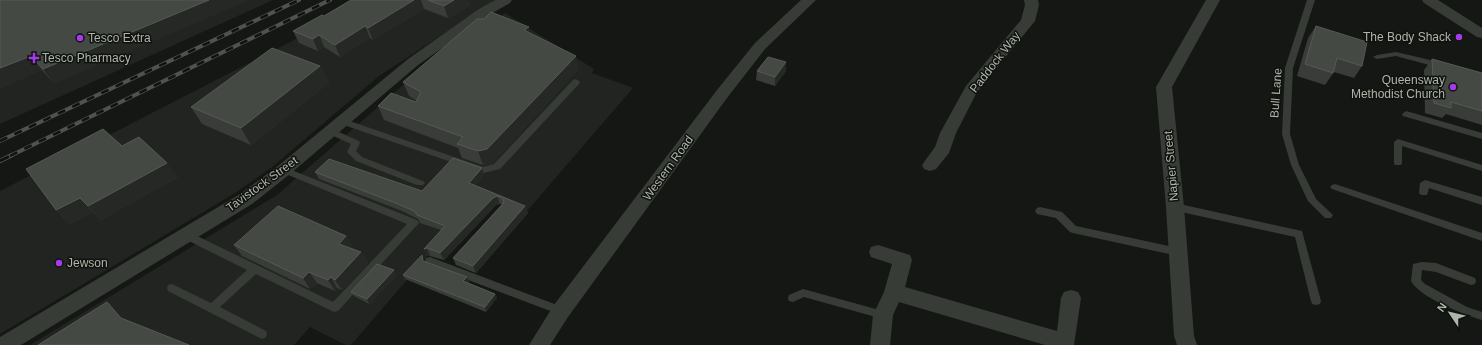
<svg xmlns="http://www.w3.org/2000/svg" width="1482" height="345" viewBox="0 0 1482 345" font-family="Helvetica,sans-serif">
<rect width="100%" height="100%" fill="#151715"/>
<!-- built -->
<g fill="#212421">
<path d="M0,0h273l-273,124z"/>
<path d="M372,0h120l2,1 -115,75 -108,92 -36,25 -235,141v-143z"/>
<path d="M505,13l89,56 -2,4 41,15 -106,123 -48,-15 -128,149h-5l-36,-18 -16,18h-264l247,-150 133,-116z"/>
</g>
<g fill="none" stroke-linecap="round" stroke-linejoin="round">
<!-- service -->
<g fill="#383c36" fill-rule="evenodd">
<path d="M1307,0h8l-22,68 -3,66 9,31 17,34 17,16 -2,3h-6l-17,-17 -17,-36 -9,-31 3,-66z"/>
<path d="M1396,52l47,11 1,2 -4,3 -44,-12 -19,3 -4,-2 4,-2z"/>
<path d="M576,79l4,3 -1,2 -79,85 -17,4 -145,-50 -1,-2 4,-3 3,1 139,48 11,-3 79,-84z"/>
<path d="M1406,111l76,22v6l-79,-23 -1,-2z"/>
<path d="M330,128l29,13 1,2 -4,8 6,6 61,24 2,2 -2,2h-6l-61,-24 -9,-9 4,-8 -24,-11 -1,-2z"/>
<path d="M1398,139l84,26v6l-80,-25v17l-1,2h-6l-1,-2v-21z"/>
<path d="M284,167l133,53 2,3 -81,88 -4,1 -78,-38 -36,33 46,24 1,3 -1,3 -4,2 -94,-48 -1,-3 1,-3 4,-1 39,19 36,-33 -64,-32 -2,-3 2,-3h6l144,70 74,-78 -126,-52 -1,-2 1,-2z"/>
<path d="M1425,180l57,17v8l-53,-17 -2,7h-6l-2,-2 1,-10z"/>
<path d="M1335,184l147,49v8l-150,-52 -2,-2 2,-2z"/>
<path d="M1175,203l127,28 19,70 -1,3 -4,1 -4,-1 -1,-3 -16,-64 -123,-27 -2,-3 2,-3z"/>
<path d="M1040,207l22,5 14,14 102,22 3,1 2,3 -2,3 -3,1 -105,-23 -3,-1 -14,-14 -19,-4 -2,-3 2,-3z"/>
<path d="M430,257l135,51 1,3 -1,3 -4,1 -135,-51 -1,-3 1,-3z"/>
<path d="M1422,262l14,1 39,15 1,3 -1,3 -4,1 -35,-13 -14,-2 -1,10 4,4 42,23 15,5v8c-17,-5 -63,-23 -71,-39l2,-17z"/>
<path d="M803,289l80,22 4,1 1,3 -1,3 -4,1 -79,-22 -11,5 -4,-1 -1,-3 1,-3z"/>
</g>
<!-- minor -->
<g fill="#383c36" fill-rule="evenodd">
<path d="M495,0h17l-2,3 -21,12 -71,50 -128,109 -38,30 -231,141h-21v-8l240,-143 38,-28 130,-107 71,-50z"/>
<path d="M801,0h15l-51,49 -38,49 -159,219 -18,28h-21l25,-40 163,-215 38,-47z"/>
<path d="M1024,0h14l1,5 -4,16 -58,71 -21,41 -7,20 -13,16 -6,2 -6,-2 -2,-4 13,-18 5,-14 26,-47 55,-66 4,-15z"/>
<path d="M1206,0h14l-48,87 12,120 10,129 3,9h-20l-3,-9 -8,-129 -10,-120z"/>
<path d="M1422,0h16l44,28v10l-5,-1 -53,-34z"/>
<path d="M878,245l32,10 2,5 -7,27 152,44 4,-33 3,-6 7,-2 7,2 3,6 -7,47h-29l-146,-43 -6,13 -3,30h-20l3,-30 11,-23 8,-28 -21,-7 -2,-5 2,-5z"/>
</g>
<!-- rail-far1 casing -->
<g stroke="#4e534b" stroke-width="4">
<g id="rail-far1">
<path d="M0,141l299,-141"/>
<path d="M10,156l320,-156"/>
</g>
</g>
<!-- rail casing -->
<g stroke="#4e534b" stroke-width="4.5">
<path id="rail" d="M0,161l12,-6"/>
</g>
<!-- rail-far1 -->
<use href="#rail-far1" stroke="#101210" stroke-width="2.5" stroke-dasharray="8" stroke-linecap="butt"/>
<!-- rail -->
<use href="#rail" stroke="#101210" stroke-width="3" stroke-dasharray="10" stroke-linecap="butt"/>
</g>
<!-- wall -->
<g fill="#393c38">
<path d="M0,0l54,84 -12,-14 -42,18z"/>
<path d="M351,0h117l2,5 -22,13 -24,-9 -51,31 -3,-2 -30,19 -16,-10 -6,4 -19,-8 -6,-12 31,-15z"/>
<path d="M1316,26l46,40 -8,12 -20,-6 -9,13 -28,-9 11,-38z"/>
<path d="M530,34l48,36 -86,93 -9,2 -21,-7 -4,-10 -74,-28 -6,-14 38,-4 1,-1 -8,-5 -6,-14z"/>
<path d="M1432,59l50,14v52l-36,-11 -4,4 -17,-5 -1,-43z"/>
<path d="M320,66l9,17 -78,62 -49,-21 -11,-17z"/>
<path d="M757,71h29l-11,15 -19,-6z"/>
<path d="M122,146l56,31 -77,43 -8,-8 -23,12 -14,-14z"/>
<path d="M482,168l2,7 -9,10 50,21 3,7 -52,60 -20,-8 -3,-7 49,-54h-2l-4,1 -52,55 -14,-4h-3l-3,-7 17,-19 -21,-7 -2,-4 -16,-8 -83,-32 -4,-7 107,19z"/>
<path d="M346,236l7,11 -2,1 10,4 7,11 -26,27 -5,-2 -2,3 -18,-8 -7,6 -68,-33 -8,-11z"/>
<path d="M424,261l43,16 2,5 -1,1 27,11 2,4 -11,14 -81,-33 -2,-4z"/>
<path d="M397,275l-28,29 -15,-8 -3,-4z"/>
</g>
<!-- shaded-wall -->
<g fill="#252825">
<path d="M209,0h41l-196,84 -11,-15z"/>
<path d="M414,0h7l3,9 -51,31 -5,-12z"/>
<path d="M454,0h14l2,5 -22,13 -4,-12z"/>
<path d="M365,26l5,12 -30,19 -5,-12z"/>
<path d="M529,27l3,14 -8,-11z"/>
<path d="M319,35l5,12 -6,4 -5,-12z"/>
<path d="M31,56l11,14 -42,18v-20z"/>
<path d="M576,56l2,14 -86,93 -9,2 -5,-14z"/>
<path d="M786,62v9l-11,15v-9z"/>
<path d="M320,66l9,17 -78,62 -10,-17z"/>
<path d="M167,163l11,14 -77,43 -13,-14z"/>
<path d="M482,168l2,7 -13,15 -2,-7z"/>
<path d="M497,196l3,8 -4,1 -52,55 -4,-7 53,-55z"/>
<path d="M80,198l13,14 -23,12 -14,-14z"/>
<path d="M525,206l3,7 -52,60 -3,-7z"/>
<path d="M346,236l7,11 -8,8 -6,-11z"/>
<path d="M427,248l3,8h-3l-3,-7z"/>
<path d="M361,252l7,11 -26,27 -7,-10z"/>
<path d="M394,270l3,5 -28,29 -2,-5z"/>
<path d="M309,272l8,11 -7,6 -7,-11z"/>
<path d="M331,277l6,11 -2,3 -7,-11z"/>
<path d="M467,277l2,5 -4,4 -2,-5z"/>
<path d="M495,294l2,4 -11,14 -1,-5z"/>
</g>
<!-- building -->
<g fill="#454944" stroke="#565a54">
<path d="M0,0h209l-166,69 -12,-13 -31,12z"/>
<path d="M351,0h63l-46,28 -3,-2 -30,19 -16,-10 -6,4 -20,-8 29,-16 2,1z"/>
<path d="M428,0h26l-10,6z"/>
<path d="M491,12l38,15 -5,3 52,26 -89,93 -9,2 -21,-7 6,-7 -85,-31 13,-13 25,9 5,-10 -18,-10 74,-63h7z"/>
<path d="M1316,26l51,16 -5,24 -25,-8 -4,15 -28,-9z"/>
<path d="M272,48l48,18 -79,62 -50,-21z"/>
<path d="M768,57l18,5 -11,15 -18,-6z"/>
<path d="M1432,59l50,14v38l-31,-9v6l-17,-5z"/>
<path d="M103,129l19,17 17,-9 28,26 -79,43 -8,-8 -24,12 -30,-41z"/>
<path d="M453,158l29,10 -13,15 56,23 -52,60 -20,-8 49,-53 2,-4 -3,-4 -4,-1 -4,2 -53,55 -13,-5 -3,1 21,-23 -28,-11 -3,-4 -16,-7 -83,-32 14,-13 93,32z"/>
<path d="M278,206l68,30 -7,8 22,8 -26,28 -4,-3 -3,3 -19,-8 -6,6 -69,-33z"/>
<path d="M422,255l1,6 44,16 -4,4 32,13 -10,13 -82,-32z"/>
<path d="M377,264l17,6 -27,29 -16,-7z"/>
<path d="M107,302l14,16 68,27h-151z"/>
</g>
<!-- markers -->
<g fill="#a33be9" stroke="#101210" stroke-width="1.5">
<circle cx="1459" cy="37" r="4"/>
<circle cx="80" cy="38" r="4"/>
<path d="M32 52h4v4h4v4h-4v4h-4v-4h-4v-4h4z"/>
<circle cx="1453" cy="87" r="4"/>
<circle cx="59" cy="263" r="4"/>
</g>
<g text-anchor="middle" dominant-baseline="central" stroke-width="3" stroke-linejoin="round" paint-order="stroke">
<!-- poi labels -->
<g font-size="12" fill="#adb6a8" stroke="#101210" text-anchor="start">
<text x="1451" y="37" text-anchor="end">The Body Shack</text>
<text x="88" y="38">Tesco Extra</text>
<text x="42" y="58">Tesco Pharmacy</text>
<text x="1445" y="80" text-anchor="end">Queensway<tspan x="1445" dy="14">Methodist Church</tspan></text>
<text x="67" y="263">Jewson</text>
</g>
<!-- street labels -->
<g font-size="12" fill="#adb6a8" stroke="#101210">
<text transform="translate(995 62) rotate(-52)">Paddock Way</text>
<text transform="translate(1276 93) rotate(-86)">Bull Lane</text>
<text transform="translate(1171 166) rotate(-95)">Napier Street</text>
<text transform="translate(668 168) rotate(-54)">Western Road</text>
<text transform="translate(262 184) rotate(-36)">Tavistock Street</text>
</g>
</g>
<!-- north arrow -->
<g transform="translate(1450 313) rotate(305)" stroke="#101210" stroke-width="3" paint-order="stroke">
<path d="M0-3L7 15L0 10L-7 15Z" fill="#adb6a8"/>
<text y="-6" font-size="11" font-weight="bold" text-anchor="middle" fill="#adb6a8">N</text>
</g>
</svg>
